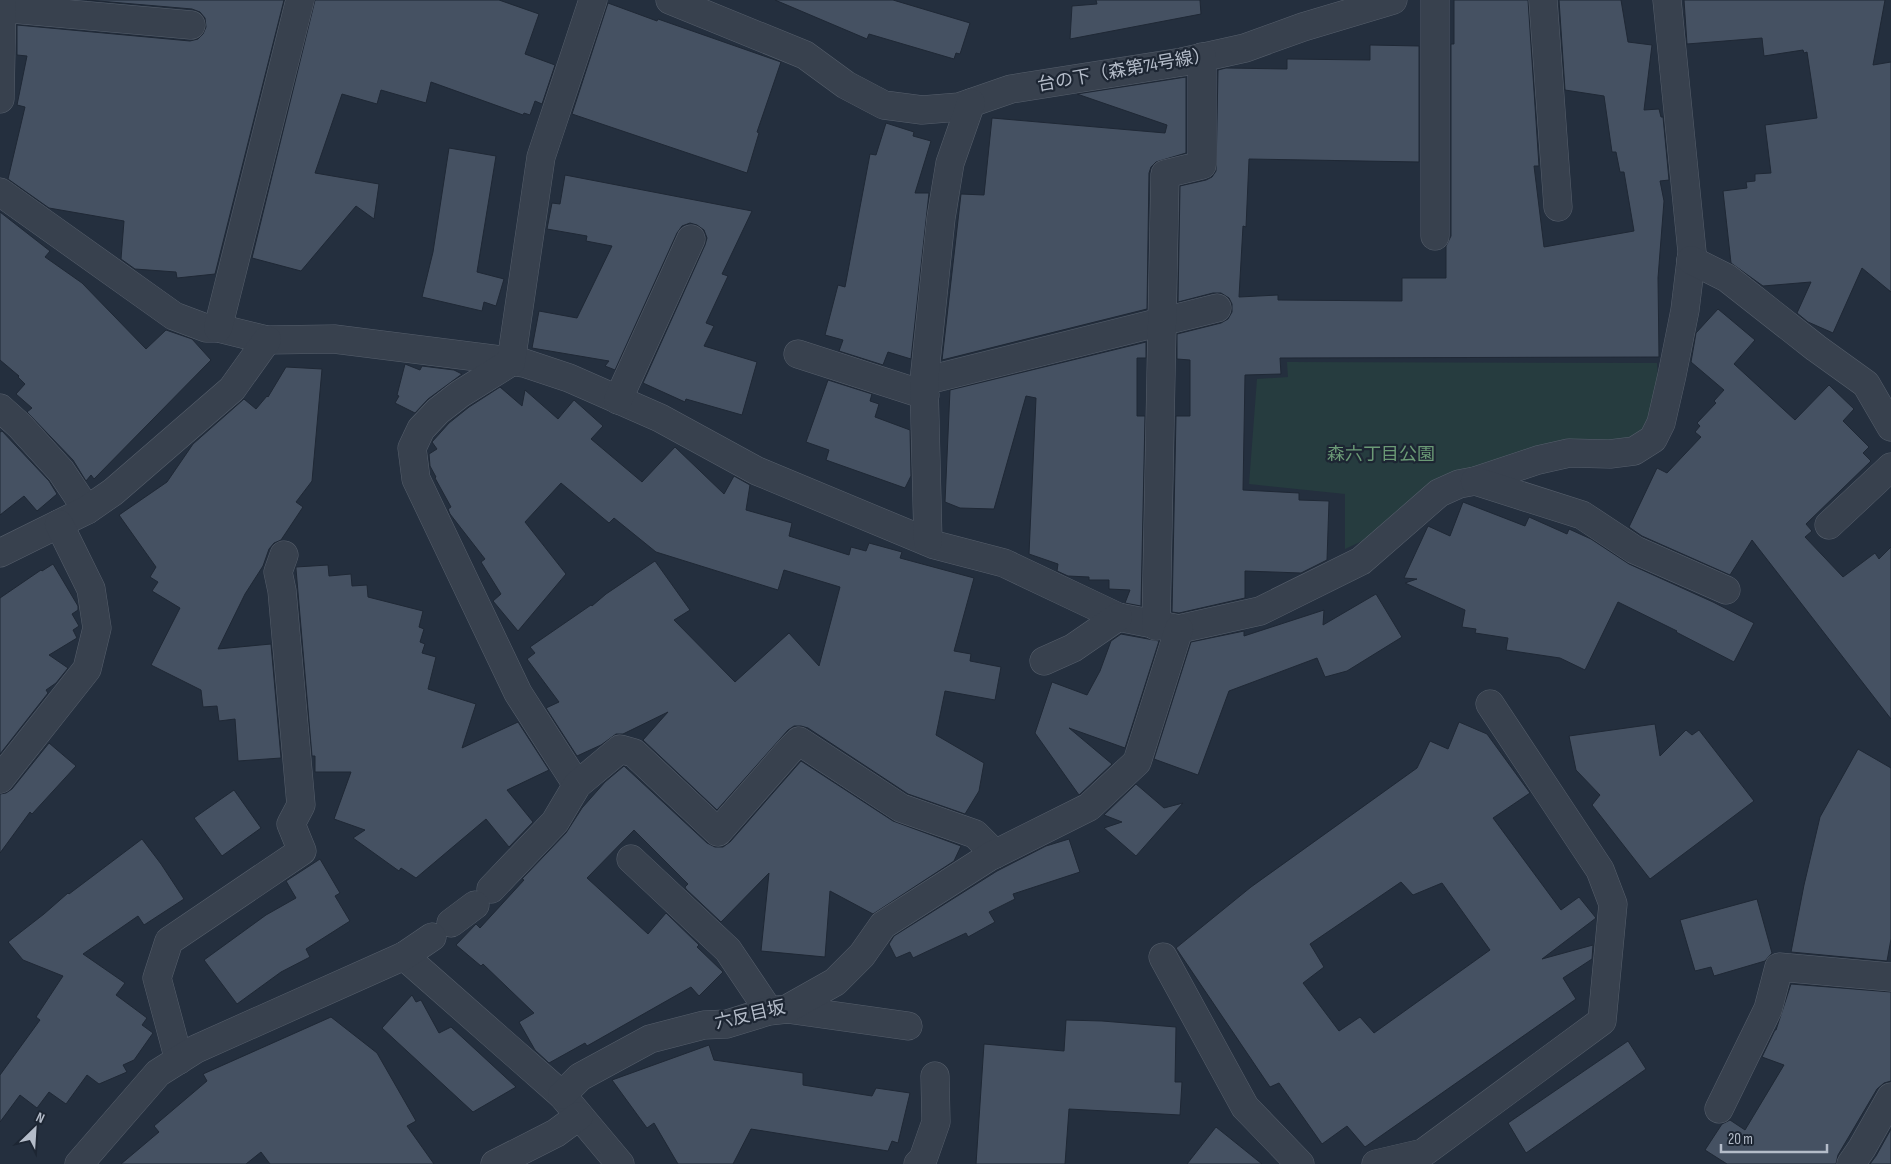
<svg xmlns="http://www.w3.org/2000/svg" width="1891" height="1164" viewBox="0 0 1891 1164" font-family="'Sofia Sans Condensed','Noto Sans JP',sans-serif">
<rect width="100%" height="100%" fill="#242f3e"/>
<!-- green -->
<path fill="#263c3f" d="M1287,362l370,1 2,36 -17,34 -25,11 -38,-4 -234,109v-55l-96,-10 8,-105 31,-2z"/>
<!-- building -->
<g fill="#455162" stroke="#1f2835" fill-rule="evenodd">
<path d="M87,0h197l-69,274 -38,4 -1,-6 -41,-3 -14,-10 3,-38 -75,-13 -41,-29 17,-72 -8,-2 10,-49 -10,-1v-30l173,16 8,-2 5,-5 3,-7 -1,-9 -5,-6 -8,-3z"/>
<path d="M315,0h184l40,14 -14,40 30,11 -13,39 -7,-3 -5,14 -6,-2 -1,2 -92,-33 -5,21 -45,-13 -4,14 -35,-10 -27,79 64,11 -5,35 -18,-13 -55,65 -49,-13z"/>
<path d="M775,0h118l77,23 -10,31 -4,-1 -2,6 -85,-25 -2,5z"/>
<path d="M1096,0h104l1,14 -131,25 2,-33 25,-2z"/>
<path d="M1454,0h74l11,166h-5l10,81 90,-16 -10,-59h-4l-4,-20h-4l-8,-56 -39,-6 -6,-90h62l7,42 24,3 -8,65 15,-1 2,8h2l6,63 -9,1 4,20 -6,77 1,79 -379,1 1,16 -36,1 -2,115 56,3v7l30,1 -2,59 -26,13 -56,-2v27l-66,15 -7,-1 4,-196h14v-56l-13,-1v-25l44,-11 7,-4 4,-7v-8l-3,-6 -8,-5h-8l-35,9 2,-116 26,-6 6,-3 4,-6 2,-101 8,-2 61,1v-10l83,1v-15l49,1v116l-170,-3 -3,68 -3,-1 -4,71 39,-2v5l124,1v-23h44v-32l5,-10v-192h3z"/>
<path d="M1684,0h201l-12,65 18,-3v230l-29,-24 -29,65 -25,-11 -11,-9 14,-31 -48,4 -32,-23 -8,-72 24,-3 -1,-6 9,-1v-7l16,-1 -6,-48 52,-7 -10,-66 -3,1 -1,-3 -39,6 -2,-18 -75,6z"/>
<path d="M608,3l49,18 1,-2 123,43 -24,70 2,1 -12,40 -175,-59z"/>
<path d="M1186,77v76l-30,9 -5,5 -2,6 -2,136 -205,51 19,-166 23,1 8,-77 173,15 2,-8 -90,-31z"/>
<path d="M886,123l28,9 -1,4 18,5 -16,52h14l-18,166 -23,-7 -5,13 -44,-14 4,-11 -18,-5 13,-50 7,2 25,-133 6,1z"/>
<path d="M449,148l47,8 -19,116 27,7 -8,27 -12,-4 -2,9 -60,-14 11,-45z"/>
<path d="M565,175l187,36 -30,63 6,2 -22,47 8,3 -10,20 53,16 -15,53 -56,-16 -1,3 -42,-19 62,-138 2,-7 -3,-8 -7,-5 -7,-2 -8,3 -5,7 -62,137 -10,-4 4,-5 -77,-13 7,-37 38,7 35,-72 -26,-5 1,-5 -40,-7 5,-26 8,1z"/>
<path d="M0,212l50,39 -5,6 37,26 64,66 20,-19 26,9 19,21 -117,119 -3,-4 -5,6 -13,-21 -46,-48 5,-4 -16,-14 9,-10 -7,-7 1,-1 -19,-16z"/>
<path d="M1718,309l37,31 -21,24 61,56 34,-35 25,24 -11,12 26,26 -6,6 8,8 -65,63 6,7 -7,6 38,40 32,-24 4,6 12,-12v172l-139,-179 -22,35 -88,-39 -13,-9 28,-59 10,5 34,-36 -6,-5 5,-6 -3,-3 19,-20 -2,-2 10,-11 -33,-28 5,-29z"/>
<path d="M1146,342v16h-9v58h8l-4,190 -16,-3 5,-13 -21,-1v-9h-20v-3l-21,-1 -11,-5 1,-7 -29,-10 7,-156 -10,-2 -32,113 -34,-1 -15,-6 5,-112z"/>
<path d="M405,364l15,6 2,-4 32,4 8,4 -34,25 -13,14 -20,-10 4,-7 -2,-1z"/>
<path d="M286,367l36,2 -10,112 -16,21 7,5 -22,33 -7,3 -5,6 -6,17 -18,28 -27,55 53,-5 10,114 -43,3 -3,-42 -16,2 -2,-15 -14,1 -2,-17 -50,-25 29,-57 -28,-17 6,-9 -8,-5 6,-10 -37,-52 48,-33 26,-38 51,-45 12,10 11,-13 1,1z"/>
<path d="M828,380l44,14 -2,7 9,3 -4,13 35,13 1,46 -6,12 -79,-28 3,-10 -23,-8z"/>
<path d="M500,387l22,19 3,-16 33,29 16,-19 29,26 -12,13 51,43 33,-35 49,47 10,-18 16,9 -4,25 46,13 -3,13 60,19 2,-8 15,4 3,-8 33,9 -2,6 74,20 -20,73 17,3 -1,7 31,6 -6,33 -50,-9 -9,44 48,28 -5,28 -14,23 -57,-20 -100,-66 -7,-2h-7l-6,4 -71,80 -74,-70 25,-28 -45,22h-7l-15,11 -24,11 -31,-48 13,-6 -32,-43 8,-6 -5,-6 61,-42 1,1 14,-12 49,-33 35,49 -16,10 61,62 54,-49 30,33 21,-79 -56,-17 -6,20 -122,-38 -42,-34 -5,5 -48,-40 -36,39 41,52 -48,57 -25,-30 8,-7 -20,-32 4,-3 -35,-45 -2,-5 3,-2 -16,-29 1,-1 -6,-11 -1,-12 8,-5 -5,-7 17,-19 20,-16z"/>
<path d="M2,431l47,50 8,13 -20,17 -13,-15 -24,19v-83z"/>
<path d="M1463,502l62,24 4,-9 38,17 2,-5 22,10 38,25 84,38 41,21 -20,39 -58,-30 1,-1 -59,-29 -33,68 -25,-12 -54,-8 2,-12 -33,-5 1,-4 -14,-2 3,-17 -60,-27 12,-4 -13,-1 24,-52 22,10z"/>
<path d="M53,564l25,42v4l-6,4 7,12 -6,4 4,8 -28,17 19,13 -12,15 -10,7 2,3 -48,61v-156l41,-28 1,1z"/>
<path d="M328,565l1,11 22,-2 1,12 15,-1 1,12 55,14 -4,16 5,2 -4,13 5,2 -3,9 14,4 -8,32 48,15 -14,44 56,-26 31,48 -42,20 26,32 -24,25 -23,-28 -70,59 -15,-10 -2,3 -46,-33 12,-8 -31,-11 17,-47h-36v-16h-3l-16,-187v-2z"/>
<path d="M1376,594l26,43 -55,34 -22,6 -8,-19 -88,33 -31,84 -44,-16 37,-117 53,-11v5l80,-26 -1,15z"/>
<path d="M1121,634l38,7 -34,107 -56,-20 43,36 -33,31 -44,-62 17,-51 35,13 13,-24 11,-30z"/>
<path d="M1459,722l28,12 43,59 -37,25 68,92 18,-13 17,21 -54,41 51,-14 -1,14 -29,19 13,21 -211,148 -18,-21 -25,18 -43,-61 -9,4 -94,-139 75,-61 166,-119 13,-27 18,8zM1401,882l12,13 29,-12 48,67 -116,83 -14,-16 -21,14 -36,-48 21,-16 -14,-23z"/>
<path d="M1655,724l5,32 26,-26 6,5 7,-5 55,71 -104,78 -58,-74 8,-10 -24,-25 -7,-34z"/>
<path d="M49,743l27,23 -44,48 -2,-2 -30,41v-59l6,-1 6,-4z"/>
<path d="M1858,749l33,19v171l-4,22 -96,-9 13,-67 16,-68z"/>
<path d="M801,761l92,60 68,25 -7,15 -81,53 -43,-23 -5,66 -64,-6 8,-78 -48,49 -35,-33 -1,-2 3,-3 -54,-54 -47,48 61,56 18,-21 33,32 -2,2 26,25 -24,24 -8,-9 -104,59 -2,-3 -36,20 -14,-13 -16,-28 15,-9 -51,-49 -2,2 -25,-21 20,-21 4,4 44,-48 -2,-1 44,-46 16,-25 23,-26 19,-16 83,77 8,4h8l7,-5z"/>
<path d="M1136,784l28,24 19,-5 -47,53 -32,-28 18,-6 -18,-7z"/>
<path d="M234,790l27,38 -39,28 -28,-38z"/>
<path d="M142,839l19,25 23,35 -40,26 -6,-9 -55,38 42,29 -9,12 31,23 -5,7 11,8 -19,27 -11,5 4,7 -28,12 -12,-9 -21,29 -17,-12 -12,16 -17,-13 -20,27v-47l40,-55 -4,-3 27,-41 -40,-16 -15,-18 36,-28 24,-21 1,1z"/>
<path d="M1069,839l11,33 -67,22 2,5 -26,13 6,10 -27,15 -2,-4 -53,25 -3,-6 -14,6 -7,-14 5,-8 103,-65 49,-25z"/>
<path d="M320,859l20,34 -5,3 15,25 -44,28 4,8 -29,15 -44,32 -33,-44 62,-45 30,-17 -10,-17z"/>
<path d="M1757,899l15,54 -7,8 -51,15 -3,-9 -16,4 -15,-51z"/>
<path d="M1791,984l100,8v89l-7,2 -7,6 -39,66 -2,9h-109l-22,-14 17,-26 8,-4 15,10 39,-65 -22,-8 13,-27h1z"/>
<path d="M412,995l4,7 5,-2 18,33 12,-6 65,60 -43,25 -91,-84z"/>
<path d="M331,1017l46,36 39,68 -9,5 27,38h-164l-9,-12 -15,12h-125l38,-32 -5,-6 53,-45 -4,-7z"/>
<path d="M1066,1020l36,1 74,6 -1,55h7l-2,33 -111,-6 -4,55h-89l8,-120 80,7z"/>
<path d="M1628,1041l18,28 -120,84 -18,-30z"/>
<path d="M709,1045l5,15 89,13v12l69,11 4,-8 34,5 -12,50 -6,-2 -4,10 -137,-22 -18,35h-55l-24,-41 -7,5 -35,-48z"/>
<path d="M1216,1127l46,37h-75z"/>
<path d="M1891,1129v35h-21l6,-8z"/>
</g>
<g fill="none" stroke-linecap="round" stroke-linejoin="round">
<!-- minor casing -->
<g stroke="#565f6c" stroke-width="29">
<g id="minor">
<path d="M670,0l135,55 41,30 38,20 38,5 37,-3 52,-18 171,-27 63,-14 58,-21 90,-27"/>
<path d="M1435,0v236"/>
<path d="M1543,0l15,207"/>
<path d="M2,8l189,17"/>
<path d="M0,99l2,-99"/>
<path d="M0,192l174,124 32,12h12l49,12 67,-1 190,24 45,15 91,40 97,53 178,74 69,18 114,54 61,12 81,-18 101,-50 78,-68 20,-9 16,-3 63,-21 31,-7 41,1 24,-3 19,-12 8,-16 11,-48 13,-65 7,-58 -25,-252"/>
<path d="M1691,260l36,18 89,70 50,36 25,43"/>
<path d="M218,328l82,-328"/>
<path d="M798,354l127,41"/>
<path d="M924,381l293,-73"/>
<path d="M618,400l73,-161"/>
<path d="M0,408l20,18 41,45 26,39"/>
<path d="M1475,481l107,34 53,35 91,40"/>
<path d="M1829,525l62,-58"/>
<path d="M928,541l-4,-160 17,-163 9,-55 21,-60"/>
<path d="M0,553l87,-43 26,-18 119,-103 35,-49"/>
<path d="M1156,626l9,-452 37,-9v-108"/>
<path d="M1044,661l29,-13 45,-31"/>
<path d="M0,779l87,-110 10,-41 -6,-39 -32,-65"/>
<path d="M577,785l-59,-92 -102,-214 -4,-31 9,-19 17,-18 22,-17 51,-32 30,-205 52,-157"/>
<path d="M631,859l97,91 41,61"/>
<path d="M491,889l64,-67 22,-37 43,-36 14,4 84,79 71,-81 10,-10 102,67 74,26 20,20"/>
<path d="M451,923l24,-18"/>
<path d="M404,956l158,139 58,69"/>
<path d="M1163,957l82,150 55,57"/>
<path d="M787,1009l121,17"/>
<path d="M179,1060l-22,-82 12,-37 133,-90 -11,-27 10,-19 -19,-214 -4,-19 6,-17"/>
<path d="M562,1095l18,-18 70,-38 54,-14 23,-1 42,-13 18,-2 48,-27 27,-27 21,-30 106,-68 100,-50 48,-45 42,-133"/>
<path d="M1719,1109l49,-100 11,-42 112,10"/>
<path d="M79,1164l79,-91 38,-24 208,-93 28,-19"/>
<path d="M495,1164l61,-31 23,-17"/>
<path d="M918,1164l5,-5 13,-37 -1,-46"/>
<path d="M1376,1164l47,-11 179,-132 11,-117 -13,-34 -110,-166"/>
<path d="M1851,1164l11,-16 29,-51"/>
</g>
</g>
<!-- minor -->
<use href="#minor" stroke="#38414e" stroke-width="28"/>
</g>
<g text-anchor="middle" dominant-baseline="central" stroke-width="4.5" stroke-linejoin="round" paint-order="stroke">
<!-- street labels -->
<g font-size="18" fill="#b4bcc9" stroke="#1d2633">
<text transform="translate(1124 70) rotate(-10)">台の下（森第74号線）</text>
<text transform="translate(750 1015) rotate(-13)">六反目坂</text>
</g>
<!-- park labels -->
<g font-size="18" fill="#6b9a76" stroke="#1d2633">
<text x="1381" y="454">森六丁目公園</text>
</g>
</g>
<!-- north arrow -->
<g transform="translate(35 1129) rotate(25)" stroke="#1d2633" stroke-width="4" paint-order="stroke">
<path d="M0-4L9 19L0 12L-9 19Z" fill="#b4bcc9"/>
<text y="-8" font-size="14" font-weight="bold" text-anchor="middle" fill="#b4bcc9">N</text>
</g>
<!-- scale -->
<path d="M1721 1144v8h106v-8" fill="none" stroke="#b4bcc9" stroke-width="2.5"/>
<text x="1728" y="1144" font-size="15" fill="#b4bcc9" stroke="#1d2633" stroke-width="4" paint-order="stroke">20 m</text>
</svg>
